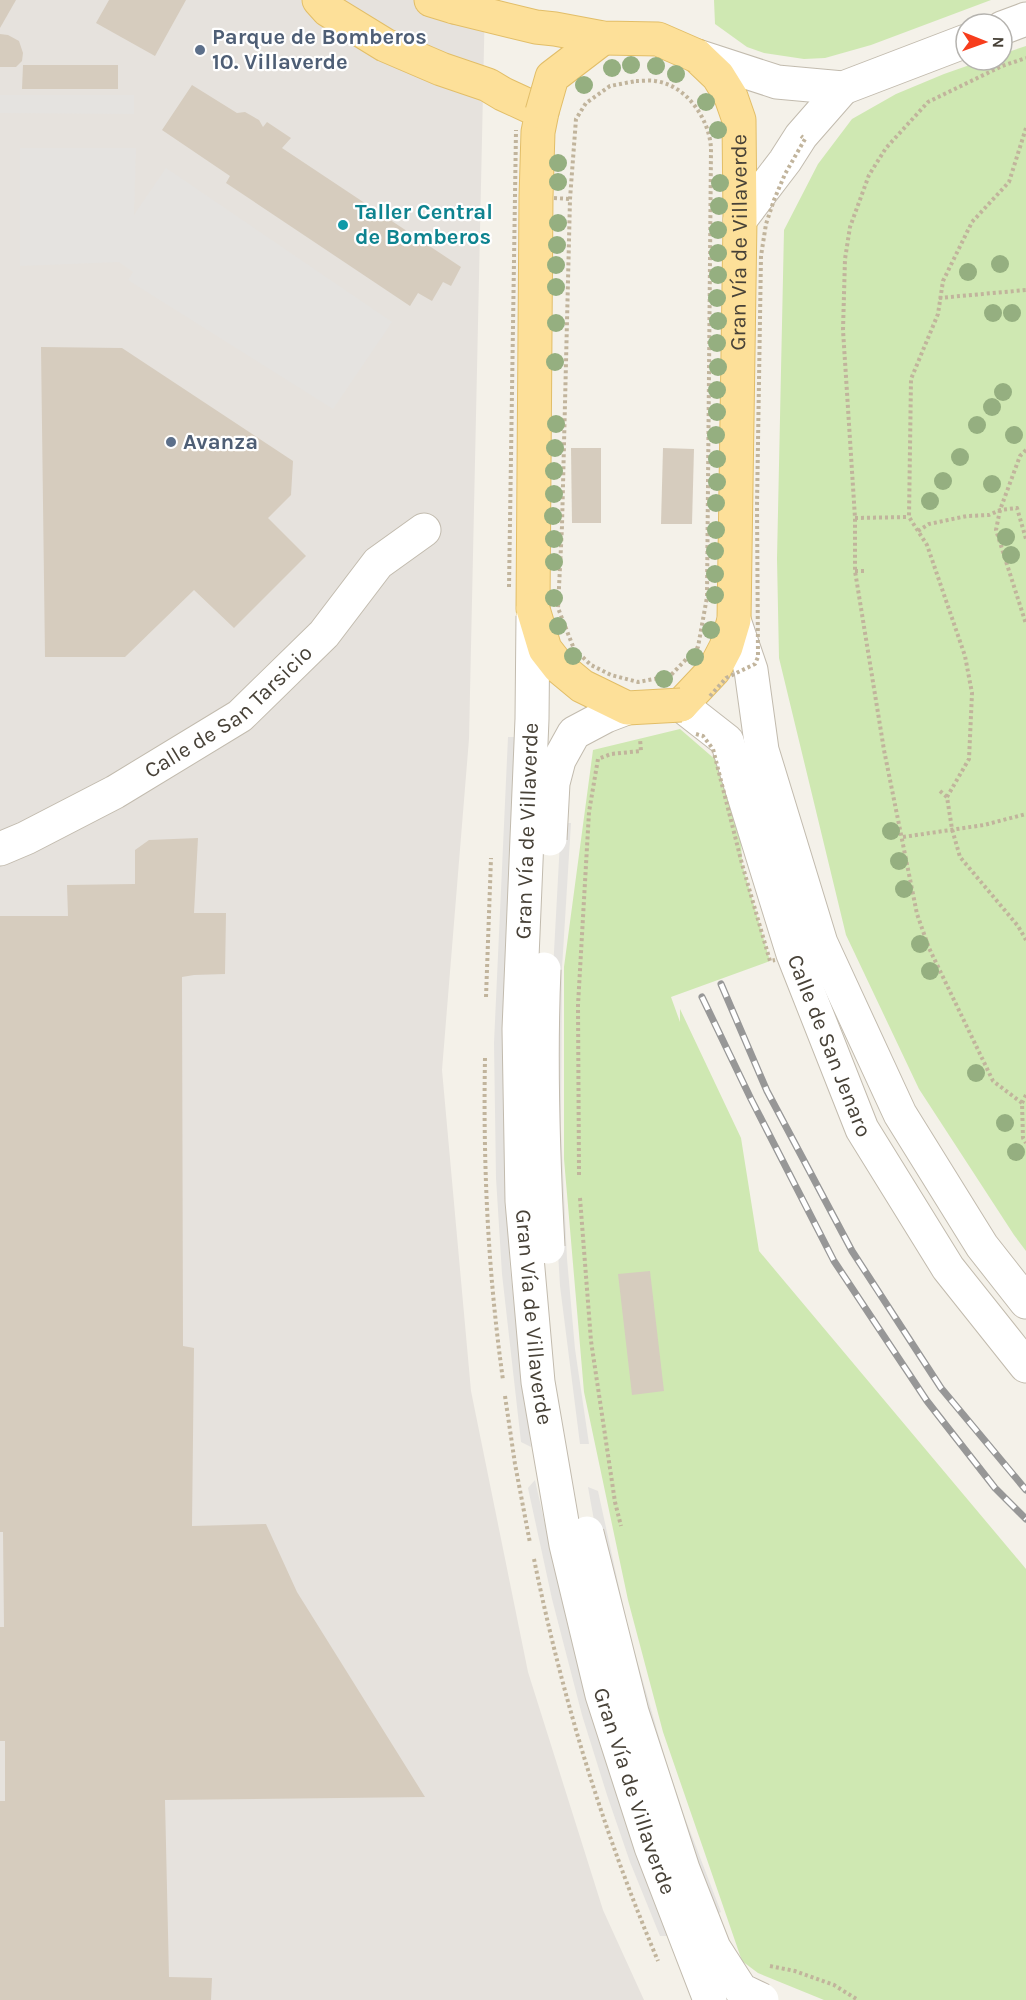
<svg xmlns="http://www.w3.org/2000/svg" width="1026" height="2000" viewBox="0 0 1026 2000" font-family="Karla,sans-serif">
<rect width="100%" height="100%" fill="#f4f1e9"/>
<!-- industrial -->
<path fill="#e6e2dd" d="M0,0h485l-16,739 -27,331 29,321 57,281 75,238 41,90h-644z"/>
<!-- green -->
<g fill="#cfe8b2">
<path d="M714,0h277l-120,45 -46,13 -21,1 -40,-6 -17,-6 -32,-23z"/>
<path d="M1026,46v1205l-12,-16 -95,-146 -73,-154 -67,-277 -2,-99 7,-329 34,-66 34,-45 44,-25 48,-20 40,-14h18v-6z"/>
<path d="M680,729l37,32 21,11 4,92 28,97 -99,36 9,25v-13l61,129 18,113 267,318v431h-202l-66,-27 -16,-12 -79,-229 -35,-132 -44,-208 -20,-233v-192l29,-217z"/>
</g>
<!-- parking -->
<g fill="#e5e3e0">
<path d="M0,95h134v19l-134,-1z"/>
<path d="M20,148h116l-2,67 32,-47 226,154 -59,87 -205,-129 5,-8 -14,-10 -99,4z"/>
<path d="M508,737h9l-13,316 1,101 5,114 21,179 -10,-5 -19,-168 -6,-96 -2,-135z"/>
<path d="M561,823h10l-9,145 -1,161 6,130 8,90 14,95h-9l-20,-158 -6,-102 -1,-214z"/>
<path d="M535,1480l34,151 17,65 24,80 59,160h-9l-30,-74 -23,-67 -25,-80 -30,-116 -24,-111z"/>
<path d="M588,1487l10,4 31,142 37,128 19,57 36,94 -10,5 -112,-369z"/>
</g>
<!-- building -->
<g fill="#d6ccbe">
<path d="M0,0h16l-16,28z"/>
<path d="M109,0h77l-31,56 -59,-33z"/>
<path d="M0,34l8,1 11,6 4,12 -1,8 -6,6h-16z"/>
<path d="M23,65h95v24h-96z"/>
<path d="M192,85l45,28 8,-1 14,8 4,7 4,-5 24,16 -9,10 179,119 -10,19 -8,-4 -11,19 -14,-8 -8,13 -184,-123 4,-7 -68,-46z"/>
<path d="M41,347l81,1 171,113 -2,34 -23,23 38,38 -72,72 -40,-38 -69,67h-80z"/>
<path d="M571,448h30v75h-29z"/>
<path d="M663,448l31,1 -2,75h-31z"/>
<path d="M198,838l-4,75h32l-1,61 -31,1 -12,2 1,369 11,2 -2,178 74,-2 31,68 128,205 -260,3 4,177 43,1 -1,22h-211v-199h5v-60h-5v-114h4l-1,-95h-3v-616h68l-1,-31 68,-1v-34l14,-10z"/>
<path d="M650,1271l14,120 -32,4 -14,-121z"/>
</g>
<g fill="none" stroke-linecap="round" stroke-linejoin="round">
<!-- minor casing -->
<g stroke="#c2bbae" stroke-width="35">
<g id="minor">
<path d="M1002,28l24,-9"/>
<path d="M697,56l80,26 66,6 123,-47"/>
<path d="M740,220l45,-59 16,-25 42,-48"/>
<path d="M734,620l17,50 11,80 59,193 79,171 82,132 44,56"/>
<path id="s1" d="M681,705l46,36 66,213 69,175 86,139 78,98"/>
<path id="s2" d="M0,849l26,-11 89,-46 125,-76 84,-82 54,-71 46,-33"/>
</g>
</g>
<!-- major casing -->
<g stroke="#e2be68" stroke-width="35">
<g id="major">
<path d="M319,0l9,10 57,35 56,24 47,16 15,9 39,18 -4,20 -2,65 -3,412"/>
<path d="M431,0l23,7"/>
<path id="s3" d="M681,705l33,-35 12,-23 8,-27 6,-400 -1,-100 -8,-23 -13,-21 -21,-20"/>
</g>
</g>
<!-- path -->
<g stroke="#c1b49c" stroke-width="4" stroke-dasharray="3 3" stroke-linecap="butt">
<path d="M1026,128l-17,54 -37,40 -29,59 -5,33 -27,65 -2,138 18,28 38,111 7,37 -3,66 -22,38 5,32 8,28 58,69 8,14"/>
<path d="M939,298l87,-8"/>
<path d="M1026,450l-6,6 -20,54 -4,20 30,94"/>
<path d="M855,518l54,-1"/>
<path d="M918,531l11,-7 38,-8 22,-1 11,-5 17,-2 9,31"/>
<path d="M855,571h12"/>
<path d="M940,791l7,6"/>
<path d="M903,837l81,-12 42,-11"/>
<path d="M486,997l5,-139"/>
<path d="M485,1058c-2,108 3,215 18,322"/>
<path d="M1026,1095l-4,8 1,35 3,5"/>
<path d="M1022,1103l-29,-22 -64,-133 -12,-34 -33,-164 -29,-179v-53l-12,-188 2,-71 5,-32 19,-52 17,-27 42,-46 74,-36 24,-8"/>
<path d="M505,1396l10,68 15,79"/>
<path d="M534,1559c28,138 69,272 124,402"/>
</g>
<!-- minor -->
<use href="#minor" stroke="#fff" stroke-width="33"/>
<!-- major -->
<use href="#major" stroke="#fde099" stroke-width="33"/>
<!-- rail casing -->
<g stroke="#979797" stroke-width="7">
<g id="rail">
<path d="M721,984l46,107 85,160 89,137 85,102"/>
<path d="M702,997l49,102 83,162 93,140 68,87 31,31"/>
</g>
</g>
<!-- rail -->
<use href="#rail" stroke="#fff" stroke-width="4.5" stroke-dasharray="14" stroke-linecap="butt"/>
<!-- minor-bridge casing -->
<g stroke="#c2bbae" stroke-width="35" stroke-linecap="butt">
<g id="minor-bridge">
<path id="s4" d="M533,616l-1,103 -13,310 3,172 16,181 28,163 36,150 49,152 59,153"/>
<path d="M550,839l3,-56 6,-23 15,-27 32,-17 21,-8"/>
<path d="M544,969c-4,93 -1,186 4,278"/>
<path d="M587,1533l45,179 51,157 31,79 27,42 21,10"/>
</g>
</g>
<!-- major-bridge casing -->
<g stroke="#e2be68" stroke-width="35" stroke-linecap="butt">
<g id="major-bridge">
<path d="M454,7l82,20 19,2 48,9 55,1 39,17"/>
<path d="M542,112l10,-35 51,-39"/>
<path d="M533,609l12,40 14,18 23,19 45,22 54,-3"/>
</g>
</g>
<!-- path-bridge -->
<g stroke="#c1b49c" stroke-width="4" stroke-dasharray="3 3" stroke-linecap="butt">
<path d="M636,81c6,0 13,-1 19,0 32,4 55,39 56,68l-4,448 -9,50 -28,29 -32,6 -27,-7 -20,-10 -17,-16 -16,-41 4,-82 8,-327 6,-80 10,-16 24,-17z"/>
<path d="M554,198l16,1"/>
<path d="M509,587l7,-457"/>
<path d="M710,696l16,-18 29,-14 3,-7 -1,-152 4,-249 5,-32 8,-24 11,-26 20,-35 -4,-3"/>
<path d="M696,734l7,2 10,13 29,115 28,97 5,-1"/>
<path d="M579,1175l-1,-170 11,-193 9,-53 13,-5 30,-3 -1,-12"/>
<path d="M580,1198l11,143 24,161 6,24"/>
<path d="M770,1966l25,5 39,14 24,15"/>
</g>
<!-- minor-bridge -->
<use href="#minor-bridge" stroke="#fff" stroke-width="33"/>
<!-- major-bridge -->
<use href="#major-bridge" stroke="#fde099" stroke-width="33"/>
</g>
<!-- trees -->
<g fill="#95af80">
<circle cx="631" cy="65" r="9"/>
<circle cx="656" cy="66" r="9"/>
<circle cx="612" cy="68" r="9"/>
<circle cx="676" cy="74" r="9"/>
<circle cx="584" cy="85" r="9"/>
<circle cx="706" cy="102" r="9"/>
<circle cx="718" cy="130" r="9"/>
<circle cx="558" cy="163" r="9"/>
<circle cx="558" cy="182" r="9"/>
<circle cx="720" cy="183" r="9"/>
<circle cx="719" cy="206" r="9"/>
<circle cx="558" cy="223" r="9"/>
<circle cx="718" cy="230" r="9"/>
<circle cx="557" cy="245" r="9"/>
<circle cx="718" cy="253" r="9"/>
<circle cx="1000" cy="264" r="9"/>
<circle cx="556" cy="265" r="9"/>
<circle cx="968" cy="272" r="9"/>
<circle cx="718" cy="275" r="9"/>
<circle cx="556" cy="287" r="9"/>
<circle cx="717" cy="298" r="9"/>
<circle cx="993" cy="313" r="9"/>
<circle cx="1012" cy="313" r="9"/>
<circle cx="718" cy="321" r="9"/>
<circle cx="556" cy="323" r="9"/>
<circle cx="717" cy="343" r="9"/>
<circle cx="555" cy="362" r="9"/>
<circle cx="718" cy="367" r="9"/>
<circle cx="717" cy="390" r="9"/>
<circle cx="1003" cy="392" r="9"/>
<circle cx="992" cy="407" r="9"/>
<circle cx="717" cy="412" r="9"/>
<circle cx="556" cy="424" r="9"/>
<circle cx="977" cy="425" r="9"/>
<circle cx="716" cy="435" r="9"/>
<circle cx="1014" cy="435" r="9"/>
<circle cx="555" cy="448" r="9"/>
<circle cx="960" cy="457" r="9"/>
<circle cx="717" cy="459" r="9"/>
<circle cx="554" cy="471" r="9"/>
<circle cx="943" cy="481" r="9"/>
<circle cx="717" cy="482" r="9"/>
<circle cx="992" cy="484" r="9"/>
<circle cx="554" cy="494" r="9"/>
<circle cx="930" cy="501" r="9"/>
<circle cx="716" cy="503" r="9"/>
<circle cx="553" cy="516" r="9"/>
<circle cx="716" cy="530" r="9"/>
<circle cx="1006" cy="537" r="9"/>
<circle cx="554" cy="539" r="9"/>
<circle cx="715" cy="551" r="9"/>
<circle cx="1011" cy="555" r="9"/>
<circle cx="554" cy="562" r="9"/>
<circle cx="715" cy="574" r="9"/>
<circle cx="715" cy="595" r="9"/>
<circle cx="554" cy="598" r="9"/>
<circle cx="558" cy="626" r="9"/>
<circle cx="711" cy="630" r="9"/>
<circle cx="573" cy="656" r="9"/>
<circle cx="695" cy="657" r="9"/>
<circle cx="664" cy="679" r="9"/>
<circle cx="891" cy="831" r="9"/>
<circle cx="899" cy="861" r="9"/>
<circle cx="904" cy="889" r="9"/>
<circle cx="920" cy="944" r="9"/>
<circle cx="930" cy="971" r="9"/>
<circle cx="976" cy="1073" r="9"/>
<circle cx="1005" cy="1123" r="9"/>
<circle cx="1016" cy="1152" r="9"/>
</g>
<!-- markers -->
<g fill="#5c6f8a" stroke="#fff" stroke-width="2">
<circle cx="200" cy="50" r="6"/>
<circle cx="171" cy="442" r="6"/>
</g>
<circle fill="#0f9aa8" stroke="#fff" stroke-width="2" cx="343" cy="225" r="6"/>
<g text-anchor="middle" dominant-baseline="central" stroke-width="4.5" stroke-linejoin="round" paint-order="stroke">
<!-- service labels -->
<g font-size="22" font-weight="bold" fill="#4e5e75" stroke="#fff" text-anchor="start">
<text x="212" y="37">Parque de Bomberos<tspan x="212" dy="25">10. Villaverde</tspan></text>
<text x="183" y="442">Avanza</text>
</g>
<!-- culture labels -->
<g font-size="22" font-weight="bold" fill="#0d838f" stroke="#fff" text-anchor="start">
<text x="355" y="212">Taller Central<tspan x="355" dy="25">de Bomberos</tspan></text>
</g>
<!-- street labels -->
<g font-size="22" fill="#474137" stroke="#fff">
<text stroke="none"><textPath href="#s3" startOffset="480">Gran Vía de Villaverde</textPath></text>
<text stroke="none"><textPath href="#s2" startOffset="268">Calle de San Tarsicio</textPath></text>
<text transform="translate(527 831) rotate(-88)">Gran Vía de Villaverde</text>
<text stroke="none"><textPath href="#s1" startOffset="380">Calle de San Jenaro</textPath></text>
<text stroke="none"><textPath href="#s4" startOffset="702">Gran Vía de Villaverde</textPath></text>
<text stroke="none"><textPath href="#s4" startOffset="1188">Gran Vía de Villaverde</textPath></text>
</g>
</g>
<!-- north arrow -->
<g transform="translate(984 42) rotate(91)"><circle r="28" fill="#ffffff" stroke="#b5b3af" stroke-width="1.5"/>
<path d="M0-4.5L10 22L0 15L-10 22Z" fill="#f73d1c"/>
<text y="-9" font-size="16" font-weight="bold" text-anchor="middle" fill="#474137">N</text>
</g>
</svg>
